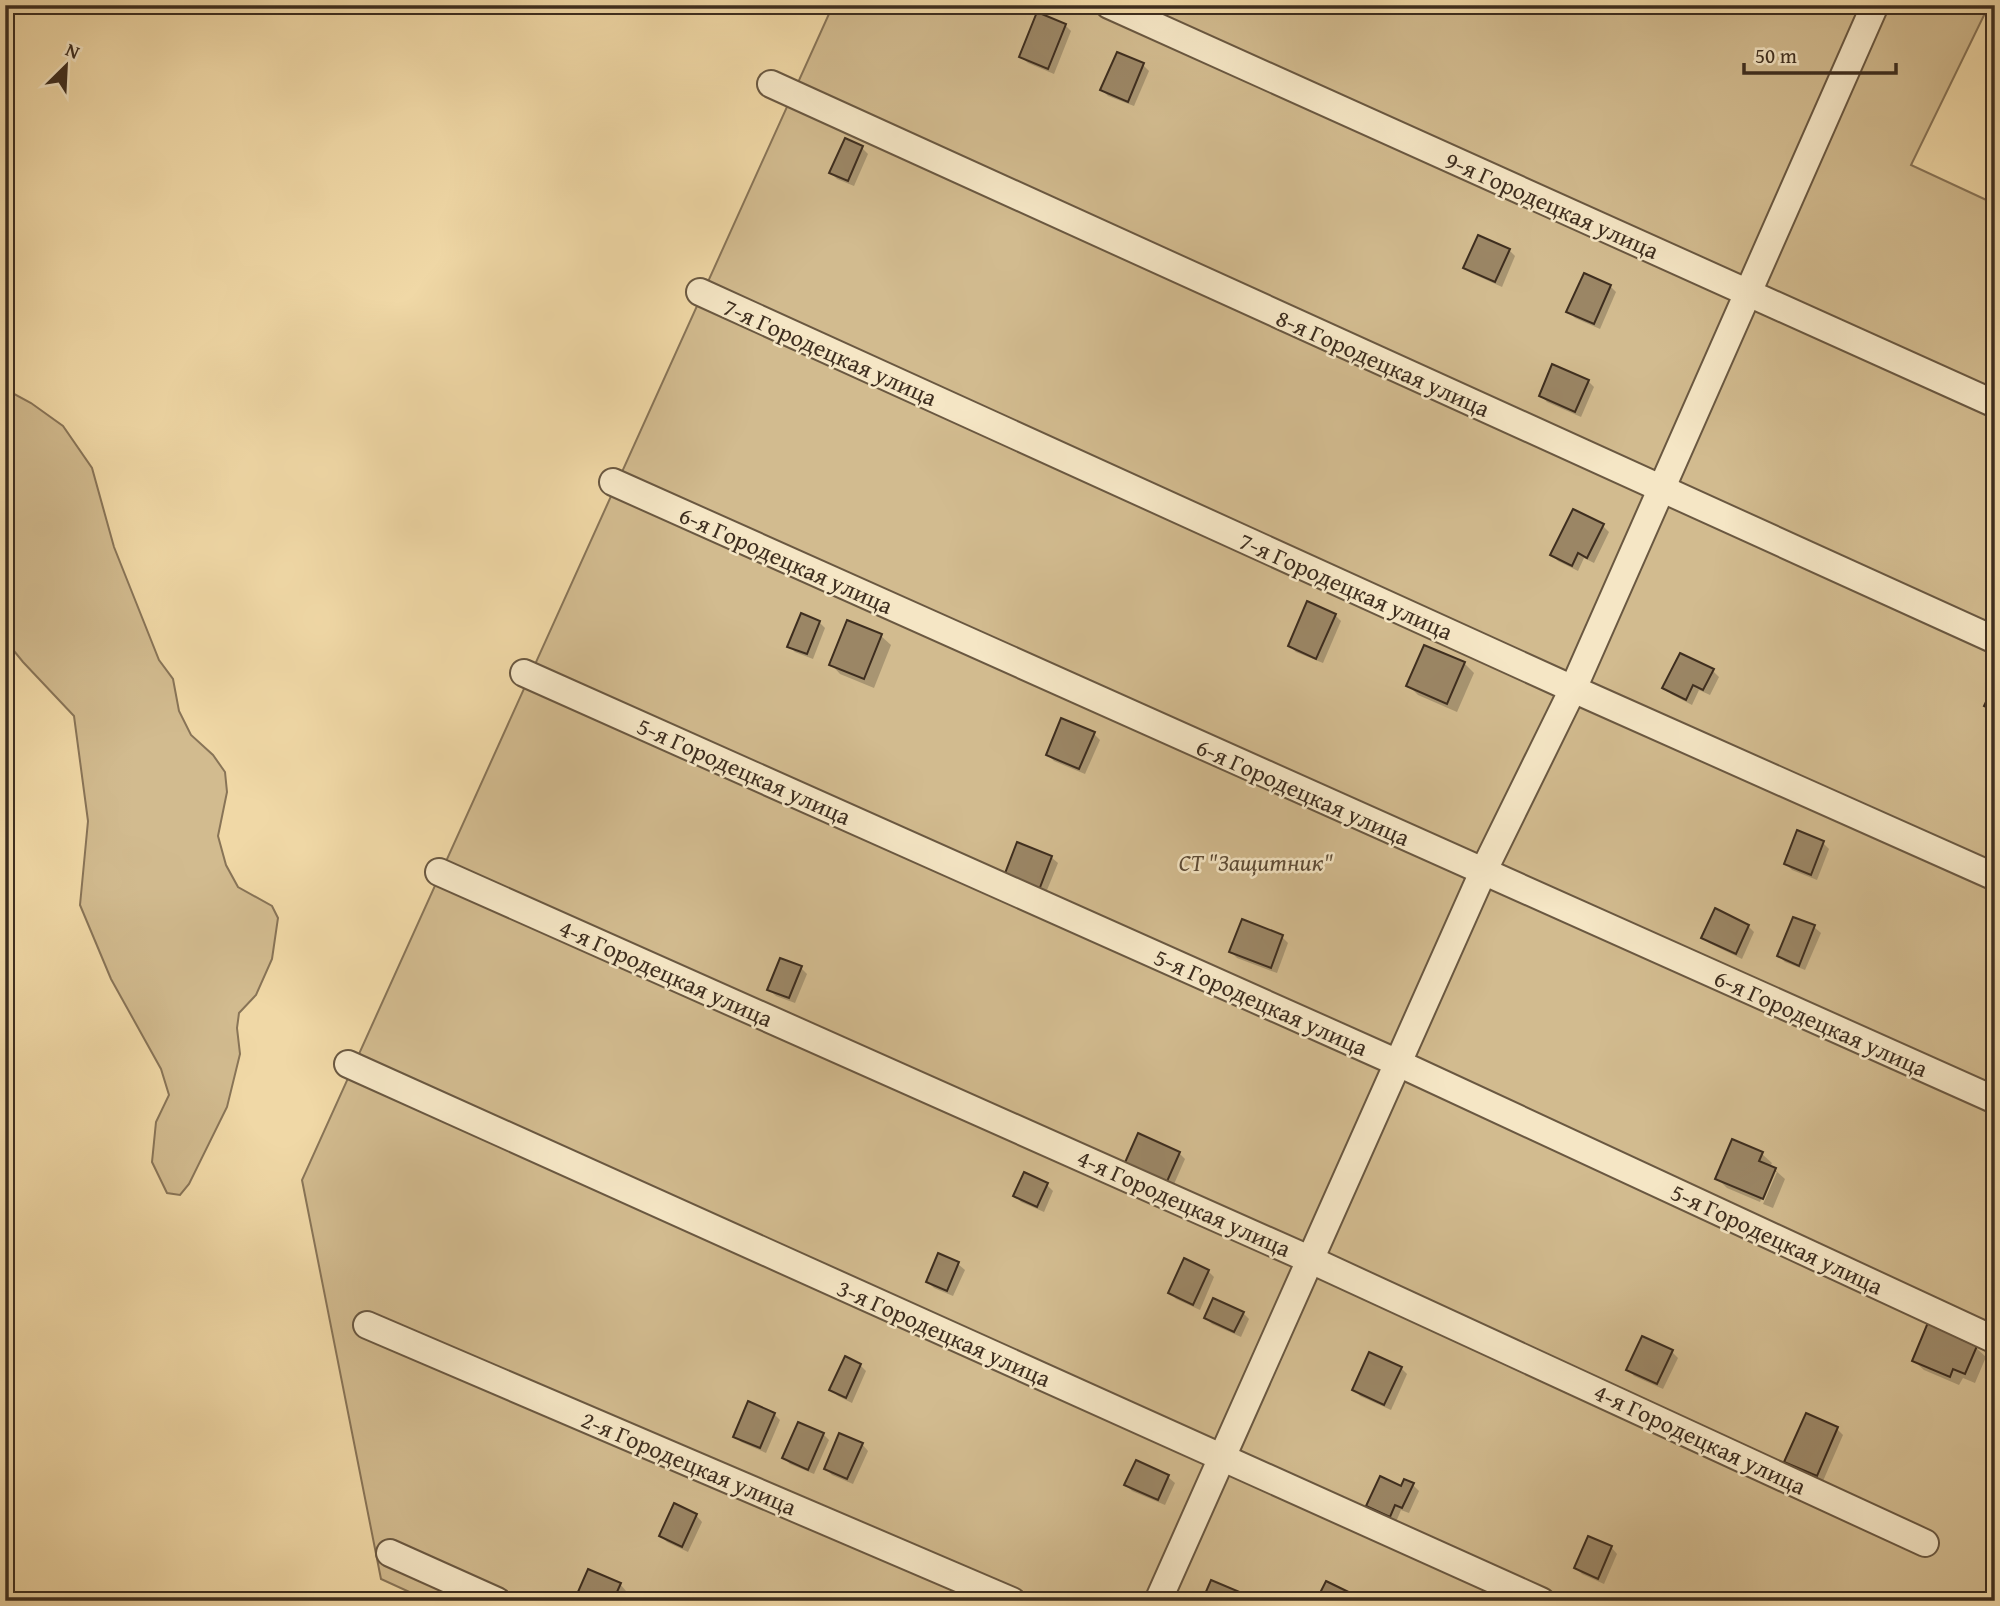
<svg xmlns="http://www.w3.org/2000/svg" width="2000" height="1606" viewBox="0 0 2000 1606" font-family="'Gentium Book Plus',serif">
<rect width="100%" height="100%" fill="#f0d8a6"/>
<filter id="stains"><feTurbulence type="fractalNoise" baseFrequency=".00286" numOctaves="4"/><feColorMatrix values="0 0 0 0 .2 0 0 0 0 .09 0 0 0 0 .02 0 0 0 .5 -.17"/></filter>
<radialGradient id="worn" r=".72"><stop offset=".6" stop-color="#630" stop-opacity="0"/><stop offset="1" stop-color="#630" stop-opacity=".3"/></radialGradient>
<!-- green -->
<g fill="#d2bb8f" stroke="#887457" stroke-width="2">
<path d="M833,5h1156l-78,160 84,39v1397h-1566l-48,-22 -79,-399z"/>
<path d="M5,389l26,14 32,23 29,42 22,79 45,113 14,19 6,32 12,24 22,20 12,17 2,20 -9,44 8,29 12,22 34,19 6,12 -6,41 -16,36 -17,18 -2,15 3,26 -13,53 -38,77 -9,11 -13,-2 -15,-31 4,-40 13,-27 -8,-26 -50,-90 -31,-74 8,-84 -14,-105 -51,-54 -18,-22z"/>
</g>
<!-- shadow -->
<g fill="#0003">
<path d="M1065,25l6,6 -17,43 -26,-11 -7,-6z"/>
<path d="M1143,65l6,6 -15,35 -26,-10 -6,-6z"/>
<path d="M862,148l6,6 -14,32 -17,-7 -6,-6z"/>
<path d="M1509,250l6,6 -13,31 -31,-14 -6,-6z"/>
<path d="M1610,286l6,6 -16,37 -25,-11 -7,-7z"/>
<path d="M1588,381l6,6 -13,30 -34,-15 -6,-7z"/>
<path d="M1574,511l29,15 6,6 -15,31 -10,-5 -6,13 -20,-10 -6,-6z"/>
<path d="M1335,615l6,6 -18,42 -27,-11 -6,-6z"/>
<path d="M819,622l6,6 -12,31 -18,-7 -6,-6z"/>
<path d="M848,622l33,14 10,9 -17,43 -34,-14 -9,-10z"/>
<path d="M1464,663l10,10 -17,39 -39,-17 -10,-10z"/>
<path d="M1713,671l6,6 -9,18 -11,-5 -7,15 -21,-11 -6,-6z"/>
<path d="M1094,734l6,6 -15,34 -31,-13 -6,-6z"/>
<path d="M1823,843l6,6 -12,31 -25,-10 -6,-6z"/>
<path d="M1051,857l7,6 -13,32 -33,-13z"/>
<path d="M1794,919l20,8 7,6 -16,37 -20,-8 -6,-6z"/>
<path d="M1748,926l6,6 -12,27 -33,-16 -6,-6z"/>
<path d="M1282,937l6,6 -11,30 -40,-15 -6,-6z"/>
<path d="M801,968l6,6 -12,29 -19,-7 -7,-6z"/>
<path d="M1179,1153l6,6 -14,32 -39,-18z"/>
<path d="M1762,1154l10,9 -2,4 5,3 10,9 -12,29 -10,-4 14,-32h-4l-13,30 -33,-14 -10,-10z"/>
<path d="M1047,1185l6,6 -9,21 -23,-10 -6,-7z"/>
<path d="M939,1255l19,9 7,6 -12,26 -19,-8 -6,-6z"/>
<path d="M1208,1271l6,6 -14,33 -24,-11 -6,-6z"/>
<path d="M1243,1313l6,6 -8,18 -29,-13 -6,-6z"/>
<path d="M1963,1336l23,21 -11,26 -12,-5 -4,7 -35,-15 -10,-9z"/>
<path d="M1672,1352l6,6 -15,31 -29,-13 -6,-7z"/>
<path d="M860,1365l6,6 -14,32 -14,-7 -7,-6z"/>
<path d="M1401,1368l6,6 -16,36 -31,-14 -6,-7z"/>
<path d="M774,1414l6,6 -14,33 -25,-11 -6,-6z"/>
<path d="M1837,1429l6,6 -20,46 -30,-13 -6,-7z"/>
<path d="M823,1434l6,6 -15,34 -24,-10 -6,-6z"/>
<path d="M862,1444l6,7 -15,33 -21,-9 -6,-6z"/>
<path d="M1136,1462l32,15 7,6 -10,22 -33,-14 -6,-6z"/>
<path d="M1413,1485l6,6 -10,22 -8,-3 -5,12 -22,-10 -6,-6 33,-18z"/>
<path d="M696,1515l6,7 -14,30 -21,-10 -6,-6z"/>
<path d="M1611,1547l6,7 -13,30 -22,-10 -6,-6z"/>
<path d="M620,1584l6,7 -4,10h-46z"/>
</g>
<!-- building -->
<g fill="#9b8665" stroke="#3e2e1f" stroke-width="2">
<path d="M1037,12l29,12 -18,45 -29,-12z"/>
<path d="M1117,52l27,11 -16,39 -28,-12z"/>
<path d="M845,138l18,8 -15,35 -19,-8z"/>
<path d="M1478,235l32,14 -15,33 -32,-14z"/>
<path d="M1584,273l27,12 -17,39 -28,-12z"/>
<path d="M1552,364l37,16 -14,32 -36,-16z"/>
<path d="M1573,509l31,15 -17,34 -9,-5 -6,13 -22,-11z"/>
<path d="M1307,601l29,13 -20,45 -28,-13z"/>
<path d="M801,613l19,8 -13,33 -20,-7z"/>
<path d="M847,620l35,14 -18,45 -35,-14z"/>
<path d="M1424,645l41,17 -18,42 -41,-18z"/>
<path d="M1680,653l34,16 -11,21 -10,-5 -7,15 -24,-12z"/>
<path d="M1995,683v28l-11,-5z"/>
<path d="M1061,718l34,14 -16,37 -33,-14z"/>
<path d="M1797,830l27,11 -13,34 -27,-11z"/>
<path d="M1017,842l35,14 -13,34 -35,-14z"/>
<path d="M1715,908l34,17 -13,29 -35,-16z"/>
<path d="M1793,917l22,8 -16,41 -22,-10z"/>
<path d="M1242,919l41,16 -12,33 -42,-16z"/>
<path d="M780,958l22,8 -13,32 -22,-8z"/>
<path d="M1138,1133l42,19 -15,34 -42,-19z"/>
<path d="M1732,1139l31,13 -4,9 17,7 -13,31 -48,-20z"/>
<path d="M1024,1172l24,11 -11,24 -24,-11z"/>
<path d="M938,1253l21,9 -12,29 -21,-9z"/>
<path d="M1184,1258l25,12 -16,35 -25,-12z"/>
<path d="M1213,1298l31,14 -10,20 -30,-14z"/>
<path d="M1929,1320l35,15 -3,4 16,7 -12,28 -12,-5 -3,8 -38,-16z"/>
<path d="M1642,1336l31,14 -16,34 -31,-14z"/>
<path d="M1369,1352l33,15 -18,38 -32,-15z"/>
<path d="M845,1356l16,8 -15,34 -17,-8z"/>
<path d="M748,1401l27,12 -15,35 -27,-11z"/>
<path d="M1806,1413l32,14 -21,49 -33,-14z"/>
<path d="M798,1422l26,11 -16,37 -26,-12z"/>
<path d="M839,1433l24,10 -16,36 -23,-10z"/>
<path d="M1136,1460l33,15 -11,25 -34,-15z"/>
<path d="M1380,1476l21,10 3,-7 10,4 -12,25 -7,-3 -5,12 -24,-11z"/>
<path d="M674,1503l23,11 -15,33 -23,-11z"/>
<path d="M1588,1536l24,10 -14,33 -24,-11z"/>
<path d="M588,1569l33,14 -8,18h-39z"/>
<path d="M1211,1580l31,13 -3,8h-37z"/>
<path d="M1326,1581l41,20h-51z"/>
</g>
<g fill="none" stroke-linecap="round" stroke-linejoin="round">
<!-- minor casing -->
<g stroke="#6a5841" stroke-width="30">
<g id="minor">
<path d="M1109,5l886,399"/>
<path d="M771,84l1224,556"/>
<path d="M700,292l873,397 422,188"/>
<path d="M613,482l1382,618"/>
<path d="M524,673l874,390 597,277"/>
<path d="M439,872l872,388 614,283"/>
<path d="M348,1064l1193,537"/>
<path d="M367,1325l645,276"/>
<path d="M390,1553l107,48"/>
<path d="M1158,1601l325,-729 90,-183 302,-684"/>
</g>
</g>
<!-- minor -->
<use href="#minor" stroke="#f5e6c5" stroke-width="26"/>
</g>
<g text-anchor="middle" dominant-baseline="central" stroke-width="5" stroke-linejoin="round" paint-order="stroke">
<!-- street labels -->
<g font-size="24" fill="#3e2e1f" stroke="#f5e6c5">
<text transform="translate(1552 205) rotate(24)">9-я Городецкая улица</text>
<text transform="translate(830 352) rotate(24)">7-я Городецкая улица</text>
<text transform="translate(1383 363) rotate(24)">8-я Городецкая улица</text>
<text transform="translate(786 560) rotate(24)">6-я Городецкая улица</text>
<text transform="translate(1346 586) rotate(24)">7-я Городецкая улица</text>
<text transform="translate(744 771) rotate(24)">5-я Городецкая улица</text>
<text transform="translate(1303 792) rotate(24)">6-я Городецкая улица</text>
<text transform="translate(666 973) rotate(24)">4-я Городецкая улица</text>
<text transform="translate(1261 1002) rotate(24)">5-я Городецкая улица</text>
<text transform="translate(1821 1023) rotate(24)">6-я Городецкая улица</text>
<text transform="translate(1184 1203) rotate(24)">4-я Городецкая улица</text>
<text transform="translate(1777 1239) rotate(25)">5-я Городецкая улица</text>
<text transform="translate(944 1333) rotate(24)">3-я Городецкая улица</text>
<text transform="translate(1700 1439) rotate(25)">4-я Городецкая улица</text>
<text transform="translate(689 1463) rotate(23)">2-я Городецкая улица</text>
</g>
<!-- park labels -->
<g font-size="24" font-style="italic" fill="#5c4a35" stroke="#f5e6c5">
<text x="1256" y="862">СТ "Защитник"</text>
</g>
</g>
<!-- margin -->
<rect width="2000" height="1606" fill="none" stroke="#f0d8a6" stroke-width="28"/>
<rect x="7" y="7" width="1986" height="1592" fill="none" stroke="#3e2e1f" stroke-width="3.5"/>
<rect x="14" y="14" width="1972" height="1578" fill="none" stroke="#3e2e1f" stroke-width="2"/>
<!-- north arrow -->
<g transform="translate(66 66) rotate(24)" stroke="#f5e6c5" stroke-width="5" paint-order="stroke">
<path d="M0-5L12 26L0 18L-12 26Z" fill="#3e2e1f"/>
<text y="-10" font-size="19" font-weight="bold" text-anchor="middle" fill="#3e2e1f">N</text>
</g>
<!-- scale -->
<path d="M1744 63v10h152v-10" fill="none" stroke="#3e2e1f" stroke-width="3.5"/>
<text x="1755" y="63" font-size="21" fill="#3e2e1f" stroke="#f5e6c5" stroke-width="5" paint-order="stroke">50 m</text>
<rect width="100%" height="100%" filter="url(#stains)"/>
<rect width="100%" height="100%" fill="url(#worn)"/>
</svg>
